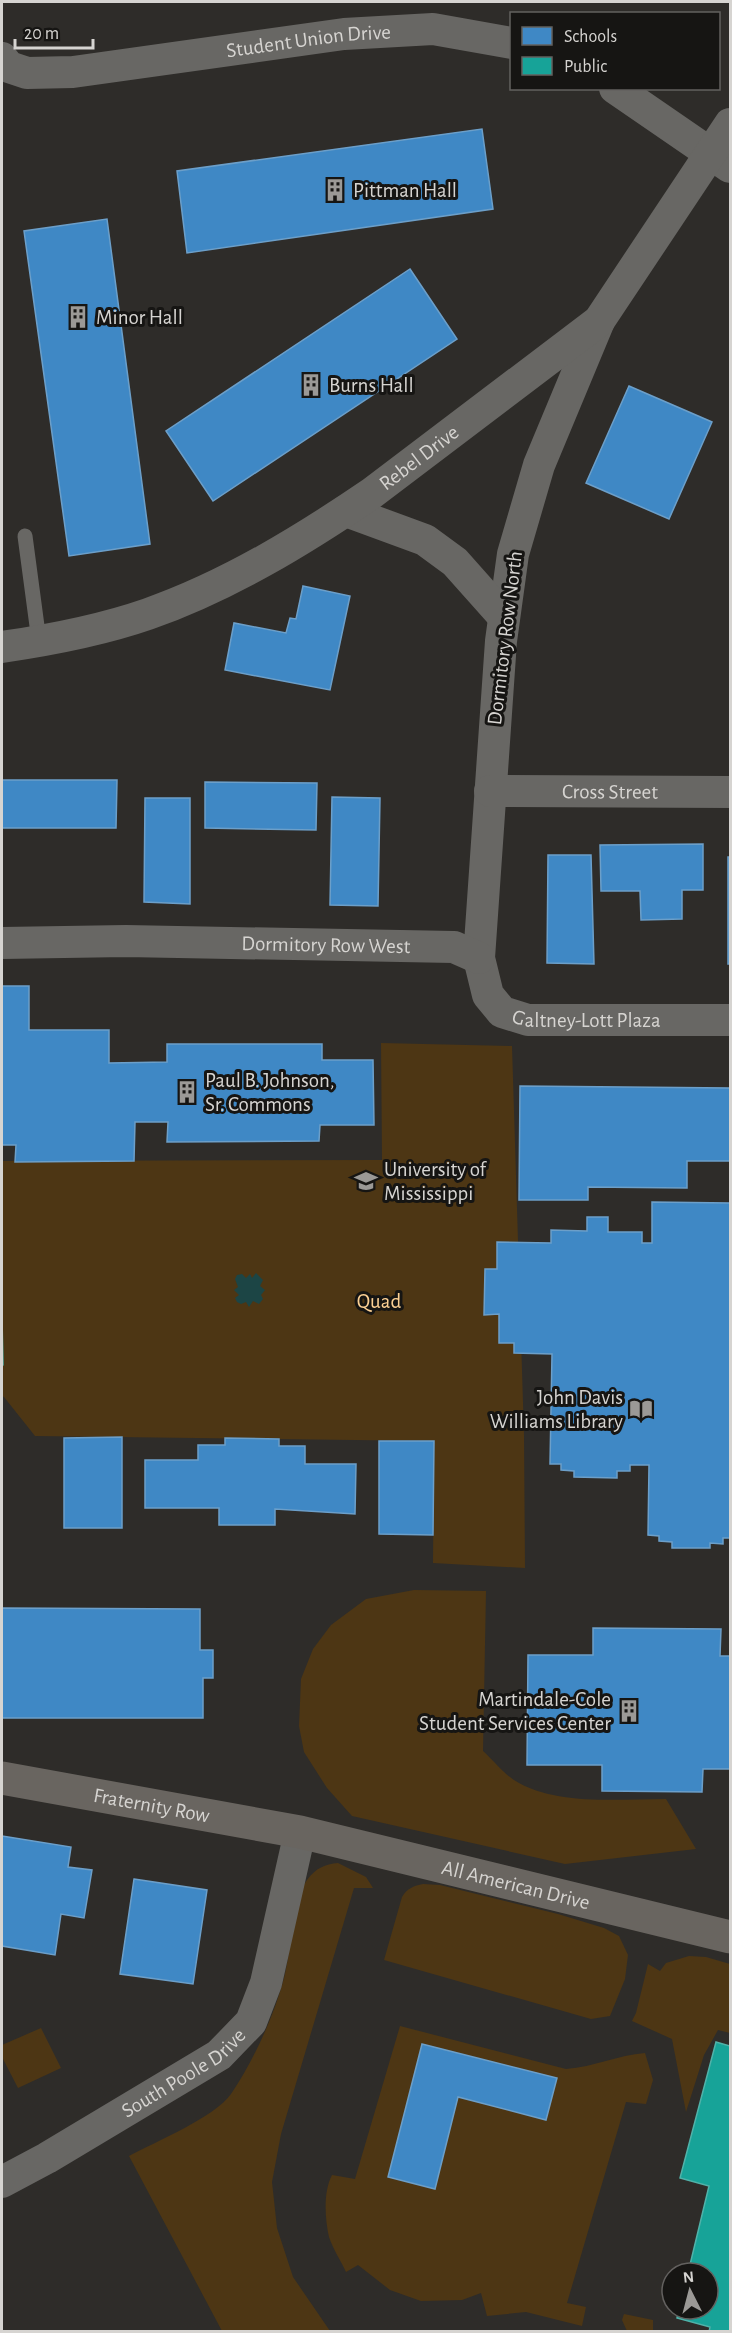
<svg xmlns="http://www.w3.org/2000/svg" width="732" height="2333" viewBox="0 0 732 2333" font-family="'Alegreya Sans',sans-serif">
<rect width="100%" height="100%" fill="#2e2c29"/>
<!-- green -->
<g fill="#4d3614">
<path d="M381,1043l131,3 12,389 1,133 -92,-5 1,-122 -399,-5 -31,-39 -2,-1v-235l380,-1z"/>
<path d="M414,1590l72,1 -3,160c10,9 20,22 31,29 40,26 105,19 152,19l30,50 -131,15 -213,-48 -25,-28 -23,-36 -5,-26 2,-47 12,-30 18,-24 35,-26z"/>
<path d="M338,1863l28,14 7,11h-19l-73,246 -9,48 5,46 16,49 37,54h-108l-93,-175c26,-14 86,-39 102,-62 22,-32 43,-78 53,-116 7,-25 9,-80 23,-98 9,-12 18,-16 31,-17z"/>
<path d="M423,1884l17,1 118,29 46,14 15,8 9,19 -3,24 -15,37 -19,3 -207,-59 18,-63c5,-9 12,-11 21,-13z"/>
<path d="M689,1956l17,1 24,7v69l-12,-3 -14,25 -18,57 -14,-73 -40,-18 4,-8 12,-49 12,7 6,-8z"/>
<path d="M400,2026l166,43c28,-2 52,-14 79,-16l8,27 -7,24 -20,-2 -59,201 19,4 -4,19 -56,-14 -39,4 -6,-23 -19,7 -41,1 -31,-11 -32,-25 -12,7c-5,-11 -13,-23 -17,-35 -4,-18 -6,-45 3,-62l23,4z"/>
<path d="M41,2028l20,40 -43,20 -16,-31v-12z"/>
<path d="M624,2314l29,6v11h-26l-5,-11z"/>
</g>
<!-- water -->
<path fill="#1c4545" d="M256,1273l7,7 -3,6 5,4 -4,5 2,4 -4,5 -6,-3 -4,6 -3,-5 -5,2 -4,-2 -2,-4 4,-3 -5,-5 4,-3 -3,-8 2,-4 5,-1 4,4 4,-4 2,4z"/>
<!-- schools -->
<g fill="#3f88c5" stroke="#6c9fc9" stroke-width="1.5">
<path d="M482,129l11,80 -306,44 -10,-82z"/>
<path d="M107,219l43,325 -81,12 -45,-325z"/>
<path d="M410,269l47,70 -244,162 -47,-70z"/>
<path d="M629,386l83,36 -43,97 -83,-36z"/>
<path d="M303,586l47,10 -20,94 -105,-20 9,-47 52,10 4,-15 6,1z"/>
<path d="M2,780h115l-1,48h-114z"/>
<path d="M205,782l112,1 -1,47 -111,-2z"/>
<path d="M332,797l48,1 -2,108 -48,-1z"/>
<path d="M145,798h45v106l-46,-2z"/>
<path d="M703,844v46h-21v29l-41,1 -1,-29h-39l-1,-46z"/>
<path d="M548,855h43l3,109 -47,-1z"/>
<rect x="728" y="857" width="2" height="107"/>
<path d="M2,986h27v44h80v33l58,-1v-18h155v16h51l1,65h-54l-1,16 -152,1 1,-20h-33l-1,39 -119,1 1,-17h-14z"/>
<path d="M520,1086l210,2v73h-43v27l-99,-1v13h-69z"/>
<path d="M652,1202l78,1v335h-7v6l-13,-1v5h-38v-6l-13,-1v-5l-11,-1 1,-70h-19v6h-13v7l-43,-1v-6l-13,-1v-6h-11l2,-110 -38,-1v-10h-15v-29l-15,1 1,-46h12v-27l54,1v-13l36,1v-14h21v15h34v11h10z"/>
<path d="M122,1437v91h-58v-90z"/>
<path d="M225,1438l54,1v7h26v18h51l-1,50 -80,-5v16h-56v-17h-74v-48h53v-15h27z"/>
<path d="M379,1441h55l-1,94 -54,-1z"/>
<path d="M2,1608l198,1v41h13v28h-10v40h-201z"/>
<path d="M593,1628l128,1 -1,27h10v113h-27l-1,23 -100,-1v-26h-75l1,-110h65z"/>
<path d="M2,1836l69,11 -3,20 24,3 -8,48 -23,-4 -6,41 -53,-9z"/>
<path d="M134,1879l73,11 -14,94 -73,-10z"/>
<path d="M422,2044l135,34 -11,42 -88,-23 -23,92 -47,-12z"/>
</g>
<!-- public -->
<g fill="#17a398" stroke="#50b2a9" stroke-width="1.5">
<path d="M2,1318l1,47 -1,1z"/>
<path d="M716,2042l14,4v286h-21l1,-5 -33,-9 2,-9h29v-36h-20l21,-87 -29,-8z"/>
</g>
<g fill="none" stroke-linecap="round" stroke-linejoin="round">
<!-- lane -->
<path stroke="#686764" stroke-width="15" d="M25,536l14,105"/>
<!-- street -->
<g stroke="#686764" stroke-width="32">
<path id="s1" d="M2,58l7,9 18,6 46,-1 271,-38 89,-5 79,14"/>
<path d="M615,88l115,79"/>
<path id="s2" d="M599,321l-60,144 -26,89 -12,87 -22,317 9,37 14,17 26,8h202"/>
<path d="M346,511l79,29 30,22 49,55"/>
<path id="s3" d="M2,647c48,-7 100,-17 146,-33 80,-28 155,-74 224,-121l227,-172 131,-197"/>
<path id="s4" d="M490,791l240,1"/>
<path id="s5" d="M2,943l124,-2 328,6 25,11"/>
<path id="s6" d="M2,2182l45,-24 172,-103 32,-33 15,-39 34,-151"/>
</g>
<!-- secondary -->
<path stroke="#696560" stroke-width="33" id="s7" d="M2,1778l298,54 430,105"/>
</g>
<!-- icons -->
<defs>
<g id="building-bare" transform="scale(1.8)"><path d="M-4-6H4V6H1V3H-1V6H-4ZM-2.5-4.3h1.7v1.8h-1.7ZM.8-4.3h1.7v1.8H.8ZM-2.5-1h1.7V.8h-1.7ZM.8-1h1.7V.8H.8Z" fill="#9b9996" stroke="#161513" stroke-width="2.5" paint-order="stroke"/></g>
<g id="university-bare" transform="scale(1.8)"><path d="M0-5L7-2L0 1L-7-2ZM-4 1L0 2.5L4 1V4Q0 6-4 4Z" fill="#9b9996" stroke="#161513" stroke-width="2.5" paint-order="stroke"/></g>
<g id="library-bare" transform="scale(1.8)"><path d="M-6-4Q-3-5.5-.7-3.5V5Q-3 3-6 4ZM6-4Q3-5.5 .7-3.5V5Q3 3 6 4Z" fill="#9b9996" stroke="#161513" stroke-width="2.5" paint-order="stroke"/></g>
</defs>
<g fill-rule="evenodd">
<use href="#building-bare" x="335" y="190"/>
<use href="#building-bare" x="78" y="317"/>
<use href="#building-bare" x="311" y="385"/>
<use href="#building-bare" x="187" y="1092"/>
<use href="#university-bare" x="366" y="1181"/>
<use href="#library-bare" x="641" y="1409"/>
<use href="#building-bare" x="629" y="1711"/>
</g>
<g text-anchor="middle" dominant-baseline="central" stroke-width="6" stroke-linejoin="round" paint-order="stroke">
<!-- street labels -->
<g font-size="21" fill="#d6d4d1" stroke="#161513">
<text stroke="none"><textPath href="#s1" startOffset="314">Student Union Drive</textPath></text>
<text stroke="none"><textPath href="#s3" startOffset="464">Rebel Drive</textPath></text>
<text transform="translate(505 638) rotate(-83)">Dormitory Row North</text>
<text stroke="none"><textPath href="#s4" startOffset="120">Cross Street</textPath></text>
<text stroke="none"><textPath href="#s5" startOffset="324">Dormitory Row West</textPath></text>
<text stroke="none"><textPath href="#s2" startOffset="800">Galtney-Lott Plaza</textPath></text>
<text stroke="none"><textPath href="#s7" startOffset="152">Fraternity Row</textPath></text>
<text stroke="none"><textPath href="#s7" startOffset="525">All American Drive</textPath></text>
<text stroke="none"><textPath href="#s6" startOffset="212">South Poole Drive</textPath></text>
</g>
<!-- poi labels -->
<g font-size="21" fill="#d6d4d1" stroke="#161513" text-anchor="start">
<text x="353" y="190">Pittman Hall</text>
<text x="96" y="317">Minor Hall</text>
<text x="329" y="385">Burns Hall</text>
<text x="205" y="1080">Paul B. Johnson,<tspan x="205" dy="24">Sr. Commons</tspan></text>
<text x="384" y="1169">University of<tspan x="384" dy="24">Mississippi</tspan></text>
<text x="623" y="1397" text-anchor="end">John Davis<tspan x="623" dy="24">Williams Library</tspan></text>
<text x="611" y="1699" text-anchor="end">Martindale-Cole<tspan x="611" dy="24">Student Services Center</tspan></text>
</g>
<!-- park labels -->
<g font-size="21" fill="#fdd194" stroke="#161513">
<text x="379" y="1301">Quad</text>
</g>
</g>
<!-- border -->
<rect width="732" height="2333" fill="none" stroke="#d6d4d1" stroke-width="6"/>
<!-- legend -->
<rect x="510" y="12" width="210" height="78" fill="#161513" stroke="#63615f" stroke-width="1.5"/>
<rect x="522" y="27" width="30" height="18" fill="#3f88c5" stroke="#63615f" stroke-width="1.5"/>
<text x="564" y="42" font-size="18" fill="#d6d4d1">Schools</text>
<rect x="522" y="57" width="30" height="18" fill="#17a398" stroke="#63615f" stroke-width="1.5"/>
<text x="564" y="72" font-size="18" fill="#d6d4d1">Public</text>
<!-- north arrow -->
<g transform="translate(690 2291) rotate(354)"><circle r="28" fill="#161513" stroke="#63615f" stroke-width="1.5"/>
<path d="M0-4.5L10 22L0 15L-10 22Z" fill="#9b9996"/>
<text y="-9" font-size="16" font-weight="bold" text-anchor="middle" fill="#d6d4d1">N</text>
</g>
<!-- scale -->
<path d="M15 39v9h78v-9" fill="none" stroke="#d6d4d1" stroke-width="3"/>
<text x="24" y="39" font-size="18" fill="#d6d4d1" stroke="#161513" stroke-width="4.5" paint-order="stroke">20 m</text>
</svg>
